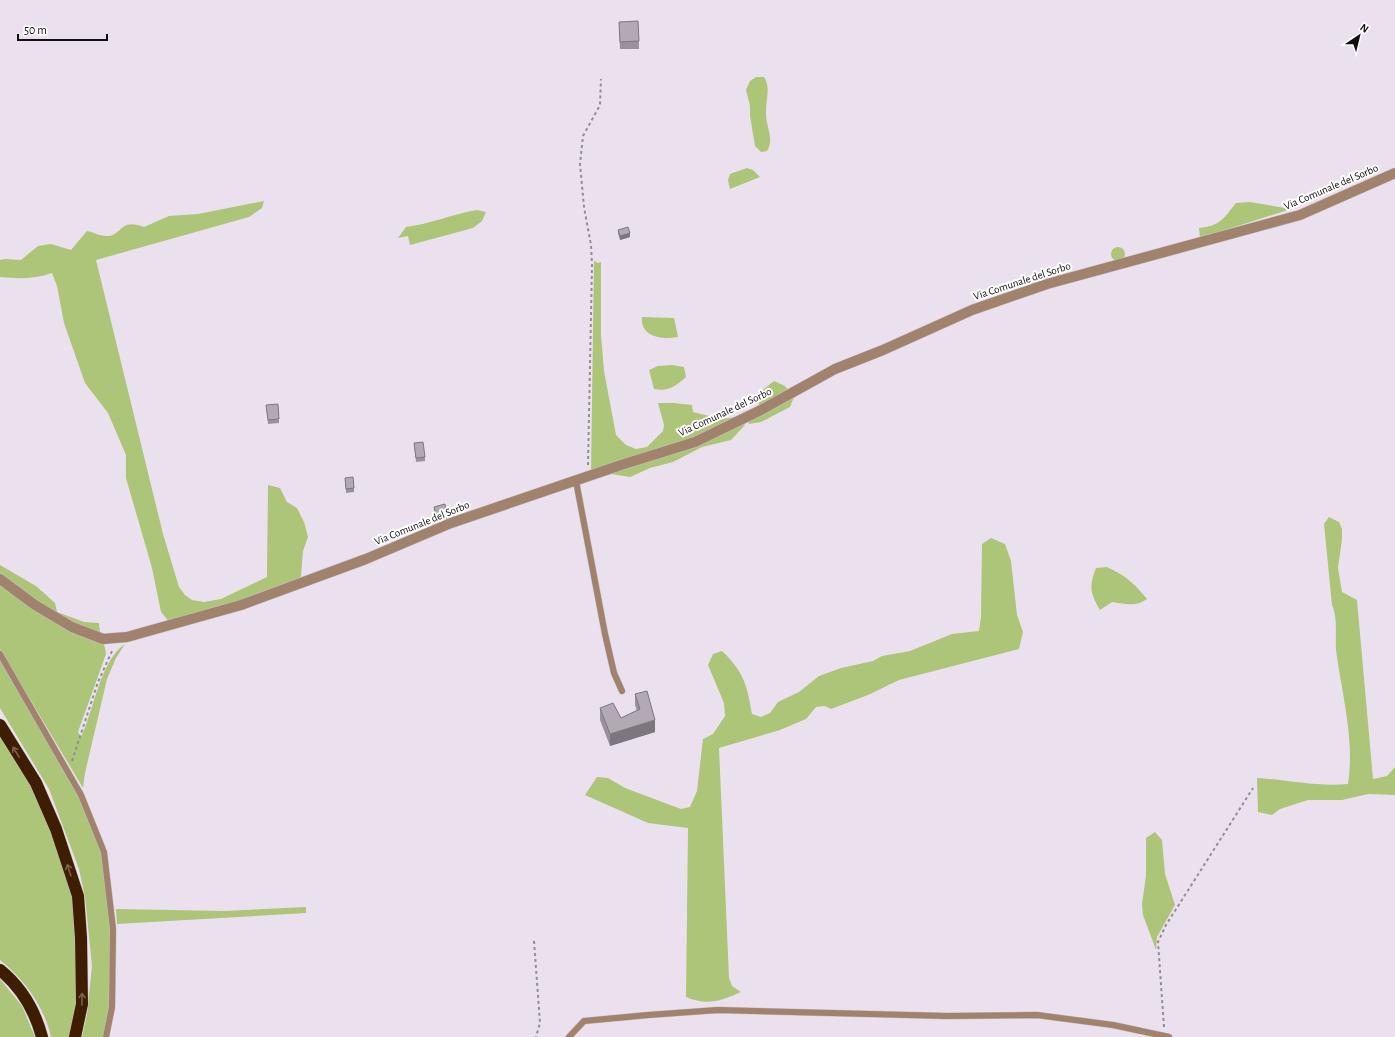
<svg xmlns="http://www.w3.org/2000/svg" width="1395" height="1037" viewBox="0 0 1395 1037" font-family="'Alegreya Sans',sans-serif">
<rect width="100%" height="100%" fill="#ebe1ee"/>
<!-- green -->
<g fill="#acc578">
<path d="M756,77h8c7,11 2,21 2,34 -1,14 9,28 1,40l-6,1 -6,-6 -5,-30v-10l-4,-16 4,-9z"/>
<path d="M747,168l6,2 7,7 -30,12 -2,-9 2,-6z"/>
<path d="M264,201l-2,7 -13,9 -153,43 67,274 16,53 6,8 7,5 12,2 17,-3 46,-22 1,-92 12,3 7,14 10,6 7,14 4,15 -5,14 -2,25 -3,5 -127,43 -10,-12 -9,-44 -26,-90v-23l-18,-42 -23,-30 -21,-60 -7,-37 -5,-13c-17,6 -34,6 -52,4v-17l5,-1 16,1 17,-14 13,-2 20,6 16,-19c6,1 13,5 19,5 16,1 13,-19 38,-9l25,-11 29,-2z"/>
<path d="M1250,202l41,7 -91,29 -1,-10c21,-2 24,-9 37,-25z"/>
<path d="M477,210l9,2 -4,9 -9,7 -63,17 -2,-9 -10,2 8,-11c24,-3 47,-13 71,-17z"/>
<circle cx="1118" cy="254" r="7"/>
<path d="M594,261l4,2 3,-1v73l3,36 12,64 10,10 10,4 11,-2 16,-16 1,-6 -6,-22h16l18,2 1,7 28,7 15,-2 9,8 -14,15 -29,7 -29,15 -23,6 -20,9 -19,-3 -6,-7 -14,5z"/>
<path d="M642,317l32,1 4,19c-16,3 -38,0 -36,-20z"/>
<path d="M672,365l12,2 2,10c-10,9 -18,15 -32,12l-5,-19 9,-4z"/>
<path d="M774,381l11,5 9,11 -4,10 -29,15 -12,2 -3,-9 12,-6 2,-17z"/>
<path d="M1329,517l10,5 3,7v10l-4,29 4,24 15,8 16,179 14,-3 8,-9v28l-27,-1 -26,6h-34l-28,9 -8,6 -14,-3 -1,-34c31,2 60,9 91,6 7,-44 -6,-89 -12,-134 -1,-15 2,-32 -4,-45l-8,-81z"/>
<path d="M991,538l14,6 6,17 6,54 6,17 -4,17 -120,31 -31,15 -37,14 -6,-3 -9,1 -10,12 -26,11 -61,18 10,230 3,8 9,6c-20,9 -34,14 -55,5l2,-169 -40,-5 -63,-28 12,-18 11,1 17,10 56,21 9,-2 7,-16 6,-52 10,-5 12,-18 -1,-13 -16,-38 5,-11 9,-3c22,21 25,34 30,63l9,3 9,-4 8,-11 21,-10 20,-16 22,-8 32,-7 9,-5 28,-5 42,-17 27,-3 2,-14 1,-73z"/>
<path d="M0,565l36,21 19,17 2,9 27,10 15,1c0,11 6,20 7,31l-28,78 3,5c13,-27 19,-76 44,-93l-9,14 -9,21 -22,94 -2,15 -83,-139z"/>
<path d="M1107,567c19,9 27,16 40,32 -11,8 -22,5 -35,3l-12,8c-10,-17 -11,-24 -4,-42z"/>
<path d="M0,658l79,138 23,57 9,76 -1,77 -6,31h-22l5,-23 5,-48 -7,-69 -6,-28 -30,-80 -49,-81z"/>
<path d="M0,730l33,54 42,113 4,107 -6,33h-22c-7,-31 -27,-58 -51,-77z"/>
<path d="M1155,832l7,8 3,34 10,31 -18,32 -1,13 -13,-35 -1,-11 4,-28v-38z"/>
<path d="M306,907v6l-189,11 -1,-15 109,2z"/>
<path d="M0,979l22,27 13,31h-35z"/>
</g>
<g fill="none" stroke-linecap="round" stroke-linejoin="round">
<!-- lane casing -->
<g stroke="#c8bfcb" stroke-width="7">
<g id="lane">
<path d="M576,481l29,153 9,39 8,18"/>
<path d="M0,654l81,141 23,57 9,77 -1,78 -6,30"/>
<path d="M569,1037l15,-16 64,-6 70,-5 229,6 90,-1 76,10 56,12"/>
</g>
</g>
<!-- street casing -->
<g stroke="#c8bfcb" stroke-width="11">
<path id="street" d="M0,579l35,26 37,22 31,12 24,-2 114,-32 125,-46 85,-36 170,-58 74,-23 66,-32 74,-41 48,-19 89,-40 75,-26 253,-69 95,-42"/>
</g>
<!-- highway casing -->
<g stroke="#c8bfcb" stroke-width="13">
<g id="highway">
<path d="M0,725l36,58 20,46 22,67 3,42 1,66 -7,33"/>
<path d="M0,970c21,17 35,41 42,67"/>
</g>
</g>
<!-- path -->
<g stroke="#938c95" stroke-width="2" stroke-dasharray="3 3" stroke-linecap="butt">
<path d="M588,465l4,-200 -1,-20 -7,-38 -4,-43 3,-28 17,-31 1,-26"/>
<path d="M72,761l26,-79 15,-33"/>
<path d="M534,941l6,82 -4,14"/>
<path d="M1164,1027l-6,-85 8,-17 87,-137"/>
</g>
<!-- lane -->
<use href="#lane" stroke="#a1826c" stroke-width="6"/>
<!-- street -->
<use href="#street" stroke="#a1826c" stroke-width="10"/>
<!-- highway -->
<use href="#highway" stroke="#3f1d00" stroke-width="12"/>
</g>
<!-- wall -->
<g fill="#9a919c">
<path d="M619,22l20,19v8h-19z"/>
<path d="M618,230l12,7 -10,3 -2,-6z"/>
<path d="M266,405l13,14v4l-11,1z"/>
<path d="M414,443l11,14v4l-9,1z"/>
<path d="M345,478l9,10v4l-8,1z"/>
<path d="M434,507l13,12 -10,2 -3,-10z"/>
<path d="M635,694l20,38 -45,14 -10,-26v-12l21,10 16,-7 -2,-6z"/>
</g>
<!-- shaded-wall -->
<g fill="#7d767f">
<path d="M630,233v4l-10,3v-4z"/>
<path d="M447,515v4l-10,2v-4z"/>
<path d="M655,720v12l-45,14v-12z"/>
</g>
<!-- building -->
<g fill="#b3a9b5" stroke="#7d767f">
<path d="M638,21l1,20 -19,1 -1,-20z"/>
<path d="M628,227l2,6 -10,3 -2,-6z"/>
<path d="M278,404l1,15 -11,1 -2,-15z"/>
<path d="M423,442l2,15 -9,1 -2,-15z"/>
<path d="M353,477l1,11 -8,1 -1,-11z"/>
<path d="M445,504l2,11 -10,2 -3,-10z"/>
<path d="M647,691l8,29 -45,14 -10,-26 13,-5 8,15 19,-9 -5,-15z"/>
</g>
<!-- one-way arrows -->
<defs><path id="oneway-shaft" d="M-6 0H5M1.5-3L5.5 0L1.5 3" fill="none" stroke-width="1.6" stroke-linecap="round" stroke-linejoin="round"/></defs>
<g stroke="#79614c">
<use href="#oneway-shaft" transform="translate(16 752) rotate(-122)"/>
<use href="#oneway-shaft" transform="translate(69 870) rotate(-108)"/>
<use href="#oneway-shaft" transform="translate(82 999) rotate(-89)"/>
</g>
<g text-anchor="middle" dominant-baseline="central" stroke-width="4" stroke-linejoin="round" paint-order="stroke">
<!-- street labels -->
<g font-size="11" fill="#120e12" stroke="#fff">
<text transform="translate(1331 187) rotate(-23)">Via Comunale del Sorbo</text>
<text transform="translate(1022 281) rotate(-18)">Via Comunale del Sorbo</text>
<text transform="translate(725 412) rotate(-25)">Via Comunale del Sorbo</text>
<text transform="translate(422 523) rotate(-22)">Via Comunale del Sorbo</text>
</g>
</g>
<!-- north arrow -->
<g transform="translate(1359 36) rotate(35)" stroke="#ffffff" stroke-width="3" paint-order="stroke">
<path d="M0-3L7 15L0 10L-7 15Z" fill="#120e12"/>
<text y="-6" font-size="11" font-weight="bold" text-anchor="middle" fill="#120e12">N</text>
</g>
<!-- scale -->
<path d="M18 34v6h89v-6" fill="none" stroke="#120e12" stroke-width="2"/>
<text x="24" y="34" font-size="12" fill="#120e12" stroke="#ffffff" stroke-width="3" paint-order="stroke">50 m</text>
</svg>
